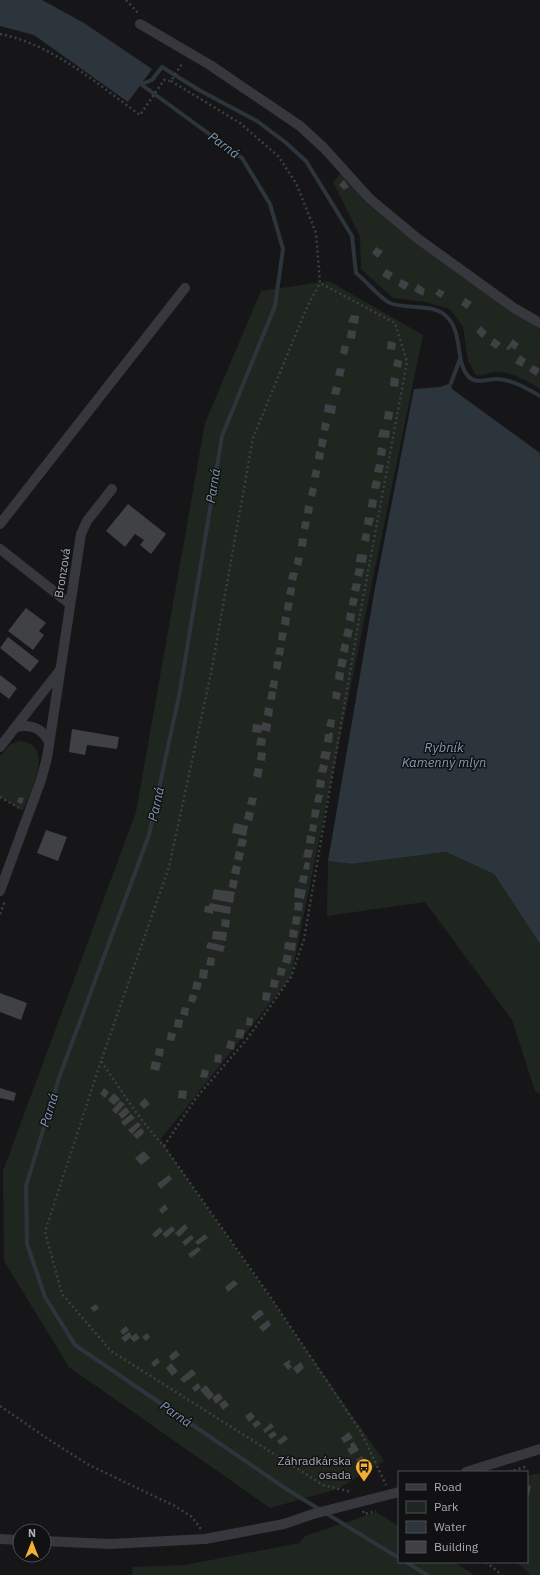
<svg xmlns="http://www.w3.org/2000/svg" width="540" height="1575" viewBox="0 0 540 1575" font-family="'IBM Plex Sans',sans-serif">
<rect width="100%" height="100%" fill="#161618"/>
<!-- green -->
<g fill="#1e261f">
<path d="M342,172l24,31 53,42 93,67 28,17v60c-12,-8 -30,-18 -45,-17 -7,1 -12,4 -19,3l-8,-14 -5,-34 -13,-18 -25,-7 -32,-4 -32,-29 -1,-33 -27,-54z"/>
<path d="M329,281l94,54 -132,642 -131,163 224,321 -46,28 -68,19 -201,-141 -65,-106 -1,-90 133,-359 69,-389 56,-132z"/>
<path d="M20,741c36,4 11,48 3,70l-23,-14v-41l11,-12z"/>
<path d="M446,852l48,22 46,70v150l-5,-3 -23,-71 -87,-118 -98,14 1,-55 24,3z"/>
<path d="M540,1473v102h-9l-15,-13h11v-86z"/>
<path d="M376,1512l23,14v36h55l20,13h-342l1,-8 52,-2 114,-22 6,-7z"/>
</g>
<!-- water -->
<g fill="#2c353c">
<path d="M0,0h42l42,23 68,46 -24,33 -94,-67 -34,-9z"/>
<path d="M451,383l1,6 88,64v491l-46,-70 -48,-22 -94,12 -24,-3 47,-273 39,-199 26,-2z"/>
</g>
<g fill="none" stroke-linecap="round" stroke-linejoin="round">
<!-- stream -->
<g stroke="#2c353c" stroke-width="4">
<path d="M138,82l104,76 28,46 13,45 -8,57 -53,130 -42,255 -31,144 -90,243 -33,108 1,58 18,53 30,48 213,145 111,68"/>
<path d="M142,84l10,-4 10,-13 37,23 58,31 28,21 21,19 46,75 4,37c8,6 26,27 34,30 17,7 44,-1 58,15 15,16 7,45 21,59 8,8 20,1 29,2 15,1 30,10 42,17"/>
<path d="M451,383l9,-24"/>
<path d="M406,1562l21,13"/>
</g>
</g>
<!-- building -->
<g fill="#404145">
<path d="M344,180l5,7 -5,3 -5,-5z"/>
<path d="M376,247l7,4 -5,7 -6,-5z"/>
<path d="M386,269l7,4 -4,7 -7,-4z"/>
<path d="M401,279l8,4 -4,7 -7,-4z"/>
<path d="M418,284l7,5 -2,7 -9,-5z"/>
<path d="M439,289l6,3 -4,6 -6,-4z"/>
<path d="M465,298l7,4 -5,7 -6,-4z"/>
<path d="M351,315l8,1 -1,8 -10,-2z"/>
<path d="M481,326l6,6 -5,6 -6,-6z"/>
<path d="M348,330l8,1 -1,8 -8,-1z"/>
<path d="M494,338l7,5 -5,6 -6,-4z"/>
<path d="M513,339l6,5 -4,6 -4,-3 -2,3 -3,-1z"/>
<path d="M388,341l8,2 -1,7 -8,-1z"/>
<path d="M342,345l7,2 -2,8 -7,-2z"/>
<path d="M520,355l6,4 -4,8 -7,-4z"/>
<path d="M395,359l7,2 -1,7 -8,-2z"/>
<path d="M533,365l7,4 -4,7 -7,-5z"/>
<path d="M337,368l8,1 -2,8 -8,-2z"/>
<path d="M391,377l8,2 -1,8 -8,-1z"/>
<path d="M333,386l8,2 -2,7 -8,-1z"/>
<path d="M325,404l11,2 -1,8 -11,-2z"/>
<path d="M385,411l8,1 -1,8 -8,-1z"/>
<path d="M322,422l8,2 -2,7 -7,-1z"/>
<path d="M380,429l10,2 -1,7 -11,-1z"/>
<path d="M319,438l8,2 -2,8 -7,-2z"/>
<path d="M378,447l8,2 -1,7 -8,-1z"/>
<path d="M316,451l8,2 -1,7 -8,-1z"/>
<path d="M376,464l8,1 -2,8 -8,-1z"/>
<path d="M313,469l7,2 -1,7 -8,-1z"/>
<path d="M373,480l8,2 -2,7 -8,-1z"/>
<path d="M310,487l7,2 -2,8 -7,-2z"/>
<path d="M369,499l8,1 -1,8 -8,-1z"/>
<path d="M128,504l38,30 -15,20 -11,-9 4,-5 -9,-6 -10,13 -19,-16z"/>
<path d="M305,505l8,2 -1,7 -8,-1z"/>
<path d="M365,517l9,1 -2,8 -8,-2z"/>
<path d="M302,521l8,1 -2,8 -7,-2z"/>
<path d="M363,533l7,1 -1,8 -8,-2z"/>
<path d="M299,538l8,1 -1,8 -8,-1z"/>
<path d="M357,554l10,1 -1,8 -10,-1z"/>
<path d="M295,557l8,1 -2,8 -7,-2z"/>
<path d="M356,568l8,1 -2,8 -8,-2z"/>
<path d="M290,572l8,1 -2,8 -8,-2z"/>
<path d="M353,583l8,1 -2,8 -8,-2z"/>
<path d="M288,587l7,1 -1,8 -8,-2z"/>
<path d="M350,597l8,2 -2,7 -7,-1z"/>
<path d="M285,602l8,1 -2,8 -7,-1z"/>
<path d="M26,608l20,15 -7,8 5,4 -11,15 -25,-19z"/>
<path d="M347,612l8,2 -1,8 -8,-2z"/>
<path d="M282,616l8,2 -1,8 -8,-2z"/>
<path d="M345,628l8,2 -2,8 -8,-2z"/>
<path d="M279,632l8,1 -2,8 -7,-1z"/>
<path d="M8,637l31,24 -9,11 -30,-24z"/>
<path d="M342,643l7,2 -1,8 -8,-2z"/>
<path d="M277,647l7,1 -1,8 -8,-2z"/>
<path d="M339,658l8,2 -2,8 -8,-2z"/>
<path d="M274,661l8,1 -2,8 -7,-2z"/>
<path d="M336,671l8,2 -1,8 -8,-2z"/>
<path d="M0,675l17,13 -8,11 -9,-7z"/>
<path d="M271,680l7,1 -1,8 -8,-2z"/>
<path d="M269,691l7,1 -1,8 -8,-1z"/>
<path d="M333,691l8,2 -2,7 -7,-2z"/>
<path d="M265,707l8,2 -1,8 -8,-2z"/>
<path d="M328,719l7,1 -1,8 -8,-2z"/>
<path d="M262,722l9,2 -1,8 -8,-2 -1,3 -9,-1 1,-8 9,1z"/>
<path d="M72,729l47,8 -2,12 -30,-4 -2,10 -16,-3z"/>
<path d="M330,732l3,1 -1,10 -8,-1 1,-8h4z"/>
<path d="M258,737l8,2 -1,7 -9,-1z"/>
<path d="M322,751l9,1 -2,8 -9,-2z"/>
<path d="M258,752l8,1 -1,8 -8,-1z"/>
<path d="M320,764l8,2 -2,7 -8,-1z"/>
<path d="M255,768l8,1 -2,9 -8,-2z"/>
<path d="M317,779l8,2 -1,7 -8,-1z"/>
<path d="M316,794l7,1 -2,8 -7,-1z"/>
<path d="M19,797l5,1 -2,6 -5,-2z"/>
<path d="M249,797l8,1 -2,8 -8,-2z"/>
<path d="M312,809l8,1 -2,8 -7,-1z"/>
<path d="M246,811l8,2 -2,8 -8,-2z"/>
<path d="M234,823l14,3 -2,10 -14,-3z"/>
<path d="M310,824l7,1 -1,7 -7,-1z"/>
<path d="M46,830l21,7 -9,24 -21,-8z"/>
<path d="M307,835l8,2 -1,7 -8,-1z"/>
<path d="M239,838l8,2 -2,7 -8,-1z"/>
<path d="M305,849l8,1 -2,8 -8,-1z"/>
<path d="M236,851l8,2 -2,8 -8,-2z"/>
<path d="M305,862l5,1 -1,7 -6,-1z"/>
<path d="M233,865l8,2 -2,8 -8,-2z"/>
<path d="M300,875l8,1 -2,8 -7,-2z"/>
<path d="M230,879l8,2 -2,8 -7,-2z"/>
<path d="M295,888l11,2 -2,9 -10,-2z"/>
<path d="M214,889l21,3 -2,11 -21,-4z"/>
<path d="M295,902l8,1 -1,8 -8,-1z"/>
<path d="M210,903l21,4 -1,7 -17,-3v3l-9,-2 1,-6h4z"/>
<path d="M293,916l8,1 -2,8 -7,-1z"/>
<path d="M222,919l8,1 -1,8 -8,-2z"/>
<path d="M290,929l8,2 -1,7 -8,-1z"/>
<path d="M213,931l14,1 -1,9 -14,-2z"/>
<path d="M208,942l17,4 -2,6 -17,-4z"/>
<path d="M285,942l11,1 -1,8 -11,-2z"/>
<path d="M284,954l8,2 -2,8 -8,-2z"/>
<path d="M208,957l7,1 -1,8 -8,-1z"/>
<path d="M278,967l8,2 -2,7 -7,-1z"/>
<path d="M200,969l8,1 -1,9 -8,-1z"/>
<path d="M271,979l8,2 -2,7 -7,-1z"/>
<path d="M194,981l8,2 -2,7 -8,-1z"/>
<path d="M263,992l8,1 -2,8 -7,-1z"/>
<path d="M0,993l27,10 -6,17 -21,-8z"/>
<path d="M190,994l7,2 -2,7 -7,-2z"/>
<path d="M182,1007l7,1 -1,8 -8,-2z"/>
<path d="M247,1017l6,2 -1,7 -6,-1z"/>
<path d="M175,1019l8,1 -1,8 -8,-1z"/>
<path d="M237,1029l8,1 -2,9 -8,-2z"/>
<path d="M168,1032l8,2 -2,7 -7,-1z"/>
<path d="M228,1040l7,2 -1,8 -8,-2z"/>
<path d="M156,1048l8,1 -1,8 -8,-2z"/>
<path d="M215,1054l7,1 -1,8 -7,-1z"/>
<path d="M152,1061l9,2 -2,8 -9,-2z"/>
<path d="M202,1069l7,2 -2,7 -7,-1z"/>
<path d="M0,1088l16,5 -2,8 -14,-3z"/>
<path d="M104,1088l5,4 -4,6 -5,-4z"/>
<path d="M179,1090l8,1 -1,8 -8,-1z"/>
<path d="M114,1093l6,6 -6,6 -6,-5z"/>
<path d="M145,1098l5,6 -6,5 -5,-5z"/>
<path d="M120,1101l5,3 -9,10 -4,-4z"/>
<path d="M126,1107l4,5 -8,7 -4,-5z"/>
<path d="M131,1114l4,4 -11,8 -3,-4z"/>
<path d="M138,1122l3,3 -9,9 -4,-4z"/>
<path d="M141,1128l3,3 -1,3 -6,5 -4,-4z"/>
<path d="M144,1151l6,7 -9,7 -6,-7z"/>
<path d="M169,1175l3,4 -11,10 -4,-5z"/>
<path d="M165,1204l3,5 -6,5 -3,-4z"/>
<path d="M185,1224l3,4 -9,9 -4,-4z"/>
<path d="M172,1226l3,4 -9,8 -4,-4z"/>
<path d="M160,1227l3,4 -8,7 -3,-4z"/>
<path d="M205,1234l3,4 -10,7 -3,-3z"/>
<path d="M191,1235l3,3 -9,8 -3,-4z"/>
<path d="M198,1247l3,3 -10,8 -3,-4z"/>
<path d="M234,1280l4,4 -10,8 -3,-5z"/>
<path d="M96,1304l3,4 -5,4 -4,-4z"/>
<path d="M259,1310h2l3,4 -9,7 -4,-4z"/>
<path d="M268,1320l3,5 -8,7 -4,-5z"/>
<path d="M126,1326l3,4 -6,5 -3,-4z"/>
<path d="M129,1332l3,4 -7,6 -4,-4z"/>
<path d="M136,1333l4,5 -6,4 -4,-4z"/>
<path d="M147,1333l3,4 -4,4 -4,-4z"/>
<path d="M176,1350l4,5 -8,6 -3,-5z"/>
<path d="M157,1358l3,4 -6,5 -3,-4z"/>
<path d="M289,1360l2,2 -2,1 3,4 -4,3 -5,-6z"/>
<path d="M301,1362l3,6 -7,6 -4,-6z"/>
<path d="M171,1363l7,8 -6,5 -6,-8z"/>
<path d="M192,1369l4,5 -12,9 -4,-4z"/>
<path d="M198,1383l3,4 -6,5 -3,-4z"/>
<path d="M206,1385l8,10 -5,5 -9,-10z"/>
<path d="M219,1393l4,5 -7,6 -4,-6z"/>
<path d="M225,1400l4,5 -6,5 -4,-6z"/>
<path d="M251,1412l4,5 -6,5 -4,-6z"/>
<path d="M258,1420l3,4 -6,4 -3,-4z"/>
<path d="M271,1423l3,4 -9,6 -2,-3z"/>
<path d="M274,1431l3,4 -6,4 -3,-4z"/>
<path d="M349,1432l4,6 -9,5 -3,-5z"/>
<path d="M285,1435l3,4 -8,6 -3,-4z"/>
<path d="M354,1442l5,8 -8,5 -4,-6 4,-2 -1,-3z"/>
<path d="M362,1456l6,7 -6,4 -6,-7z"/>
<path d="M527,1485l4,1 -2,9h-2z"/>
</g>
<g fill="none" stroke-linecap="round" stroke-linejoin="round">
<!-- path -->
<g stroke="#3d3f44" stroke-width="2.5" stroke-dasharray="2 3" stroke-linecap="butt">
<path d="M126,0l13,14"/>
<path d="M0,34c54,11 97,50 140,81l24,-35 7,1 12,-19"/>
<path d="M171,81l69,42 38,33 18,27 20,50 4,50 -13,24 -54,131 -42,235 -42,194 -68,194c20,29 39,60 63,85l105,149 92,137 25,53"/>
<path d="M0,797l19,11"/>
<path d="M0,914l5,-13"/>
<path d="M101,1061l-56,171 17,62 49,57 212,134 28,7"/>
<path d="M164,1146l32,-48 51,-59 44,-62 13,-38 55,-319 48,-258 -12,-39 -75,-40"/>
<path d="M0,1406l51,35 38,24 86,41 17,11 9,12"/>
<path d="M509,1472l19,-6"/>
<path d="M363,1511l1,3 12,-3"/>
<path d="M486,1562l16,13"/>
</g>
<!-- minor -->
<g stroke="#37383d" stroke-width="10">
<path d="M140,24l70,41 90,61 24,22 46,51 47,39 97,70 26,15"/>
<path d="M0,524l185,-236"/>
<path d="M0,549l70,55"/>
<path d="M16,727c15,-3 26,1 33,15"/>
<path d="M0,747l60,-77"/>
<path d="M0,891l41,-111 6,-22 34,-224 6,-13 25,-32"/>
<path d="M466,1472l74,-23"/>
<path d="M0,1539l20,1"/>
<path d="M44,1541l66,3 95,-5 79,-15 29,-10 86,-22"/>
</g>
</g>
<!-- icons -->
<defs>
<g id="bus-pin" transform="scale(0.9)"><path d="M0 17L-7.5 6A9.5 9.5 0 1 1 7.5 6Z" fill="#f2b134" stroke="#111113"/><path d="M-5-6H5V4H4V6H2V4H-2V6H-4V4H-5ZM-3.5-4V0h7V-4ZM-3.5 1.2v1.5H-2V1.2ZM2 1.2v1.5H3.5V1.2Z" fill="#111"/></g>
</defs>
<g fill-rule="evenodd">
<use href="#bus-pin" x="364" y="1467"/>
</g>
<g text-anchor="middle" dominant-baseline="central" stroke-width="3" stroke-linejoin="round" paint-order="stroke">
<!-- street labels -->
<g font-size="12" fill="#a8adb8" stroke="#111113">
<text transform="translate(62 573) rotate(-81)">Bronzová</text>
</g>
<!-- poi labels -->
<g font-size="12" fill="#a8adb8" stroke="#111113" text-anchor="end">
<text x="351" y="1460">Záhradkárska<tspan x="351" dy="14">osada</tspan></text>
</g>
<!-- water labels -->
<g font-size="13" font-style="italic" fill="#7f9bb3" stroke="#111113">
<text transform="translate(224 145) rotate(36)">Parná</text>
<text transform="translate(213 486) rotate(-81)">Parná</text>
<text x="444" y="747">Rybník<tspan x="444" dy="15">Kamenný mlyn</tspan></text>
<text transform="translate(156 804) rotate(-78)">Parná</text>
<text transform="translate(49 1110) rotate(-73)">Parná</text>
<text transform="translate(176 1414) rotate(34)">Parná</text>
</g>
</g>
<!-- legend -->
<rect x="398" y="1471" width="130" height="92" fill="#111113" stroke="#4d4f55"/>
<rect x="406" y="1484" width="20" height="6" fill="#37383d" stroke="#4d4f55"/>
<text x="434" y="1491" font-size="12" fill="#a8adb8">Road</text>
<rect x="406" y="1501" width="20" height="12" fill="#1e261f" stroke="#4d4f55"/>
<text x="434" y="1511" font-size="12" fill="#a8adb8">Park</text>
<rect x="406" y="1521" width="20" height="12" fill="#2c353c" stroke="#4d4f55"/>
<text x="434" y="1531" font-size="12" fill="#a8adb8">Water</text>
<rect x="406" y="1541" width="20" height="12" fill="#404145" stroke="#4d4f55"/>
<text x="434" y="1551" font-size="12" fill="#a8adb8">Building</text>
<!-- north arrow -->
<g transform="translate(32 1543)"><circle r="19" fill="#111113" stroke="#4d4f55"/>
<path d="M0-3L7 15L0 10L-7 15Z" fill="#f2b134"/>
<text y="-6" font-size="11" font-weight="bold" text-anchor="middle" fill="#a8adb8">N</text>
</g>
</svg>
